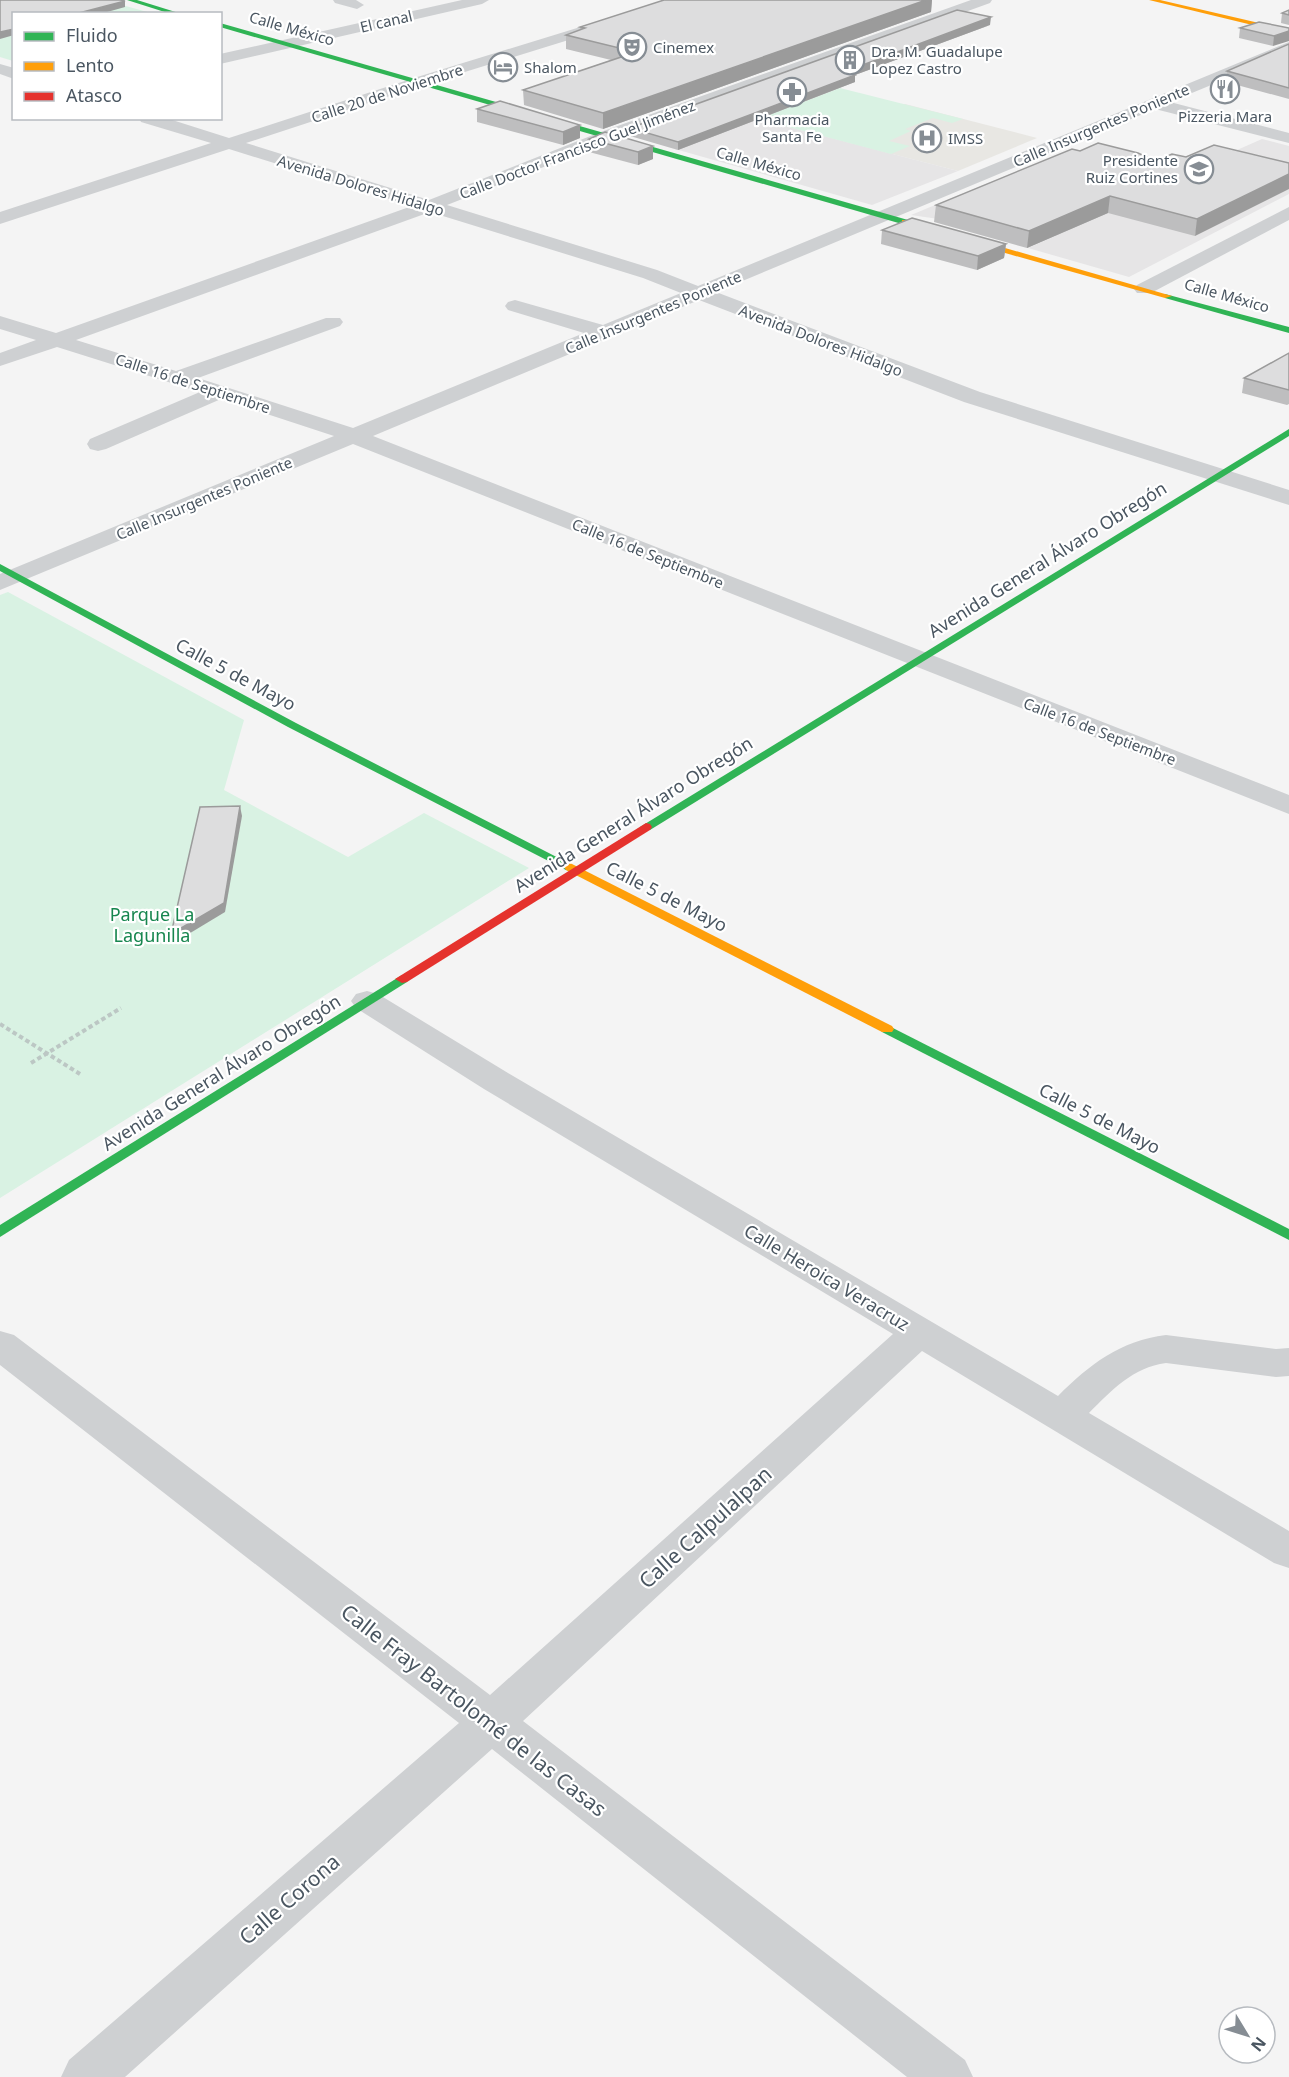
<svg xmlns="http://www.w3.org/2000/svg" width="1289" height="2077" viewBox="0 0 1289 2077" font-family="'Noto Sans',sans-serif">
<rect width="100%" height="100%" fill="#f4f4f4"/>
<!-- commercial -->
<path fill="#e8e7e3" d="M905,104l132,34 -79,33 -135,-35z"/>
<!-- education -->
<g fill="#e6e5e6">
<path d="M758,119l200,52 -86,34 -197,-56z"/>
<path d="M1262,139l27,7v48l-160,83 -101,-29 27,-12 -144,-21 111,-46 89,26 101,-34z"/>
</g>
<!-- green -->
<g fill="#d9f2e3">
<path d="M0,0h104l47,13 -137,1 -1,47 -13,-4z"/>
<path d="M840,88l123,31 -11,4 -19,-5 -28,11 6,2 -22,10 21,5 -19,8 -133,-35z"/>
<path d="M8,592l236,128 -20,70 124,67 76,-44 105,55 -529,330v-603z"/>
</g>
<g fill="none" stroke-linecap="round" stroke-linejoin="round">
<!-- path -->
<g stroke="#bcc7c4" stroke-width="4" stroke-dasharray="4.5 3" stroke-linecap="butt">
<path d="M0,1024l80,50"/>
<path d="M31,1063l90,-55"/>
</g>
<!-- street -->
<g fill="#ced0d2" fill-rule="evenodd">
<path d="M333,0h23l8,5 -7,4 -22,-6z"/>
<path d="M462,0h27l-7,4 -262,60v-10z"/>
<path d="M668,0h22l-2,3 -262,81 -180,59 183,57 169,-67 373,-133h21l-2,3 -380,138 -163,64 210,65 41,16 591,-244v11l-119,49 119,31v10l-134,-34 -439,183 264,100 309,98v15l-325,-103 -265,-102 -326,136 916,359v19l-936,-370 -353,146v-16l334,-138 -113,-37 -115,50 -8,2 -8,-2 -3,-5 3,-5 110,-47 -143,-45 -57,19v-13l36,-13 -36,-11v-13l56,17 356,-127 -183,-57 -229,75v-12l211,-69 -70,-21 -2,-4h27l63,20 185,-60zM430,212l213,66 38,15 -78,32 -88,-25 -7,2 -3,4 3,4 76,23 -231,95 -155,-50 142,-52 3,-4 -3,-4h-14l-150,53 -100,-31z"/>
<path d="M0,64l14,4v11l-14,-5z"/>
<path d="M1289,207v13l-138,73h-14l-3,-4 3,-4z"/>
<path d="M367,991l11,3 130,79 550,323c32,-32 62,-55 108,-61l110,14 13,-1v28l-13,1 -110,-14c-33,4 -55,28 -77,50l200,118v37l-15,-5 -352,-212 -399,370 442,339 8,17h-66l-415,-328 -367,328h-64l8,-17 390,-337 -459,-358v-34l14,4 476,360 403,-361 -409,-245 -128,-81 -5,-7 5,-7z"/>
</g>
<!-- fast -->
<g fill="#30b455" fill-rule="evenodd">
<path d="M127,0h10l45,14h-11z"/>
<path d="M220,23l688,197 1,2 -7,2 -682,-197z"/>
<path d="M1165,294l124,33v6l-124,-35z"/>
<path d="M1289,429v7l-639,394h-8l-2,-3z"/>
<path d="M0,564l296,159 280,144 -6,4 -4,-1 -278,-143 -288,-156z"/>
<path d="M402,975l5,1 2,3 -2,3 -407,255v-12z"/>
<path d="M887,1025l402,204v11l-407,-208 -2,-3z"/>
</g>
<!-- slow -->
<g fill="#ff9f0a" fill-rule="evenodd">
<path d="M1149,0h11l129,30v4z"/>
<path d="M902,220h6l264,76 -7,2 -263,-74z"/>
<path d="M570,863l322,163 2,3 -2,3h-10l-316,-162 -2,-3z"/>
</g>
<!-- jam -->
<path fill="#e5322d" fill-rule="evenodd" d="M646,823l4,1 2,3 -2,3 -243,152 -5,1 -7,-4z"/>
</g>
<!-- wall -->
<g fill="#bebebf">
<path d="M664,0h268l-1,12 -328,117 -79,-24 -1,-15 88,-30 -45,-11v-14l14,-5v-3z"/>
<path d="M1289,10v15l-8,-2 1,-10z"/>
<path d="M990,25l-135,50v7l-177,68 -48,-14v-8z"/>
<path d="M1240,28h49l-16,18 -34,-8z"/>
<path d="M1289,44v55l-63,-17 1,-11z"/>
<path d="M477,109l103,16v13l-17,7 -86,-23z"/>
<path d="M589,139l64,7v13l-15,6 -49,-13z"/>
<path d="M1214,145l-19,91 -87,-23 -81,35 -93,-26 2,-17 144,-54 75,10 31,-4z"/>
<path d="M882,230l124,14 -2,14 -27,12 -96,-26z"/>
<path d="M1289,353v51l-2,1 -45,-12 2,-15z"/>
</g>
<!-- shaded-wall -->
<g fill="#9b9b9b">
<path d="M926,0h6l-1,12 -328,117v-16z"/>
<path d="M125,1v6l-25,7h-25z"/>
<path d="M991,17l-1,8 -135,50v7l-177,68v-8l166,-70z"/>
<path d="M14,29v6l-14,4v-7z"/>
<path d="M1289,31v10l-16,5 1,-10z"/>
<path d="M580,125v13l-17,7v-13z"/>
<path d="M653,146v13l-15,6v-13z"/>
<path d="M1289,174v15l-94,47 2,-17z"/>
<path d="M1110,196l-2,17 -81,35 2,-17z"/>
<path d="M1006,244l-2,14 -27,12 1,-14z"/>
<path d="M240,806l2,10 -17,96 -53,32 -1,-10z"/>
</g>
<!-- building -->
<g fill="#ddddde" stroke="#9b9b9b" stroke-width="1.5">
<path d="M0,0h120l5,1 -50,13h-61v15l-14,3z"/>
<path d="M664,0h262l-323,113 -80,-23 113,-38 -70,-17 19,-7 -5,-1z"/>
<path d="M957,10l34,7 -147,55 11,3 -177,67 -48,-14z"/>
<path d="M1289,10v5l-7,-2z"/>
<path d="M1259,22l30,6v3l-15,5 -34,-8z"/>
<path d="M1289,44v44l-62,-17z"/>
<path d="M500,101l80,24 -17,7 -86,-23z"/>
<path d="M605,132l48,14 -15,6 -49,-13z"/>
<path d="M1098,143l40,10 17,8 17,-7 14,3 28,-12 75,18v11l-92,45 -87,-23 -81,35 -93,-26 136,-56 8,2z"/>
<path d="M912,218l94,26 -28,12 -96,-26z"/>
<path d="M1289,353v37l-45,-12z"/>
<path d="M240,806l-16,97 -53,31 29,-127z"/>
</g>
<!-- icons -->
<defs>
<g id="theatre-ring" transform="scale(1.5)"><circle r="9.5" fill="#fff" stroke="#868d94" stroke-width="1.5"/><path d="M-5-5.5Q0-4 5-5.5V0Q5 5 0 6Q-5 5-5 0ZM-3.3-2.5H-1v1.5H-3.3ZM1-2.5H3.3v1.5H1ZM-2.8 1Q0 5.5 2.8 1Z" fill="#868d94"/></g>
<g id="building-ring" transform="scale(1.5)"><circle r="9.5" fill="#fff" stroke="#868d94" stroke-width="1.5"/><path d="M-4-6H4V6H1V3H-1V6H-4ZM-2.5-4.3h1.7v1.8h-1.7ZM.8-4.3h1.7v1.8H.8ZM-2.5-1h1.7V.8h-1.7ZM.8-1h1.7V.8H.8Z" fill="#868d94"/></g>
<g id="hotel-ring" transform="scale(1.5)"><circle r="9.5" fill="#fff" stroke="#868d94" stroke-width="1.5"/><path d="M-6-4.5h1.5V1H6V5H4.5V3h-9V5H-6ZM-4 0a1.8 1.8 0 1 1 3.6 0ZM.5 0V-2.5h3Q6-2.5 6 0Z" fill="#868d94"/></g>
<g id="restaurant-ring" transform="scale(1.5)"><circle r="9.5" fill="#fff" stroke="#868d94" stroke-width="1.5"/><path d="M-5-6h1v4h1v-4h1v4h1v-4h1v5L-1.5 .5V6h-2V.5L-5-1ZM5-6V6H3V1.5H1.5Q1.5-4 5-6Z" fill="#868d94"/></g>
<g id="pharmacy-ring" transform="scale(1.5)"><circle r="9.5" fill="#fff" stroke="#868d94" stroke-width="1.5"/><path d="M-2-6h4v4h4v4h-4v4h-4v-4h-4v-4h4Z" fill="#868d94"/></g>
<g id="hospital-ring" transform="scale(1.5)"><circle r="9.5" fill="#fff" stroke="#868d94" stroke-width="1.5"/><path d="M-5-5h3v3.5h4V-5h3V5h-3V1.5h-4V5h-3Z" fill="#868d94"/></g>
<g id="school-ring" transform="scale(1.5)"><circle r="9.5" fill="#fff" stroke="#868d94" stroke-width="1.5"/><path d="M0-5L7-2L0 1L-7-2ZM-4 1L0 2.5L4 1V4Q0 6-4 4Z" fill="#868d94"/></g>
</defs>
<g fill-rule="evenodd">
<use href="#theatre-ring" x="632" y="47"/>
<use href="#building-ring" x="850" y="60"/>
<use href="#hotel-ring" x="503" y="67"/>
<use href="#restaurant-ring" x="1225" y="89"/>
<use href="#pharmacy-ring" x="792" y="92"/>
<use href="#hospital-ring" x="927" y="138"/>
<use href="#school-ring" x="1199" y="169"/>
</g>
<g text-anchor="middle" dominant-baseline="central" stroke-width="4.5" stroke-linejoin="round" paint-order="stroke">
<!-- far-street labels -->
<g font-size="15" fill="#4a5661" stroke="#fff">
<text transform="translate(386 21) rotate(-13)">El canal</text>
<text transform="translate(292 28) rotate(16)">Calle México</text>
<text transform="translate(387 93) rotate(-18)">Calle 20 de Noviembre</text>
<text transform="translate(1101 125) rotate(-23)">Calle Insurgentes Poniente</text>
<text transform="translate(577 149) rotate(-21)">Calle Doctor Francisco Guel Jiménez</text>
<text transform="translate(759 163) rotate(16)">Calle México</text>
<text transform="translate(361 185) rotate(17)">Avenida Dolores Hidalgo</text>
<text transform="translate(1227 295) rotate(16)">Calle México</text>
<text transform="translate(653 312) rotate(-23)">Calle Insurgentes Poniente</text>
<text transform="translate(821 340) rotate(21)">Avenida Dolores Hidalgo</text>
<text transform="translate(193 383) rotate(18)">Calle 16 de Septiembre</text>
<text transform="translate(204 498) rotate(-23)">Calle Insurgentes Poniente</text>
<text transform="translate(648 553) rotate(22)">Calle 16 de Septiembre</text>
<text transform="translate(1100 731) rotate(21)">Calle 16 de Septiembre</text>
</g>
<!-- far-poi labels -->
<g font-size="15" fill="#4a5661" stroke="#fff" text-anchor="start">
<text x="653" y="47">Cinemex</text>
<text x="871" y="51">Dra. M. Guadalupe<tspan x="871" dy="17">Lopez Castro</tspan></text>
<text x="524" y="67">Shalom</text>
<text x="1225" y="116" text-anchor="middle">Pizzeria Mara</text>
<text x="792" y="119" text-anchor="middle">Pharmacia<tspan x="792" dy="17">Santa Fe</tspan></text>
<text x="948" y="138">IMSS</text>
<text x="1178" y="160" text-anchor="end">Presidente<tspan x="1178" dy="17">Ruiz Cortines</tspan></text>
</g>
<!-- street labels -->
<g font-size="18" fill="#4a5661" stroke="#fff">
<text transform="translate(1047 559) rotate(-32)">Avenida General Álvaro Obregón</text>
<text transform="translate(236 674) rotate(28)">Calle 5 de Mayo</text>
<text transform="translate(633 814) rotate(-32)">Avenida General Álvaro Obregón</text>
<text transform="translate(667 896) rotate(27)">Calle 5 de Mayo</text>
<text transform="translate(221 1072) rotate(-32)">Avenida General Álvaro Obregón</text>
<text transform="translate(1100 1118) rotate(27)">Calle 5 de Mayo</text>
<text transform="translate(827 1277) rotate(31)">Calle Heroica Veracruz</text>
</g>
<!-- park labels -->
<g font-size="18" fill="#17864f" stroke="#fff">
<text x="152" y="914">Parque La<tspan x="152" dy="21">Lagunilla</tspan></text>
</g>
<!-- near-street labels -->
<g font-size="21" fill="#4a5661" stroke="#fff">
<text transform="translate(705 1527) rotate(-42)">Calle Calpulalpan</text>
<text transform="translate(474 1710) rotate(38)">Calle Fray Bartolomé de las Casas</text>
<text transform="translate(289 1899) rotate(-41)">Calle Corona</text>
</g>
</g>
<!-- legend -->
<rect x="12" y="12" width="210" height="108" fill="#ffffff" stroke="#b7bbc0" stroke-width="1.5"/>
<rect x="24" y="32" width="30" height="9" fill="#30b455" stroke="#b7bbc0" stroke-width="1.5"/>
<text x="66" y="42" font-size="18" fill="#4a5661">Fluido</text>
<rect x="24" y="62" width="30" height="9" fill="#ff9f0a" stroke="#b7bbc0" stroke-width="1.5"/>
<text x="66" y="72" font-size="18" fill="#4a5661">Lento</text>
<rect x="24" y="92" width="30" height="9" fill="#e5322d" stroke="#b7bbc0" stroke-width="1.5"/>
<text x="66" y="102" font-size="18" fill="#4a5661">Atasco</text>
<!-- north arrow -->
<g transform="translate(1247 2035) rotate(128)"><circle r="28" fill="#ffffff" stroke="#b7bbc0" stroke-width="1.5"/>
<path d="M0-4.5L10 22L0 15L-10 22Z" fill="#868d94"/>
<text y="-9" font-size="16" font-weight="bold" text-anchor="middle" fill="#4a5661">N</text>
</g>
</svg>
